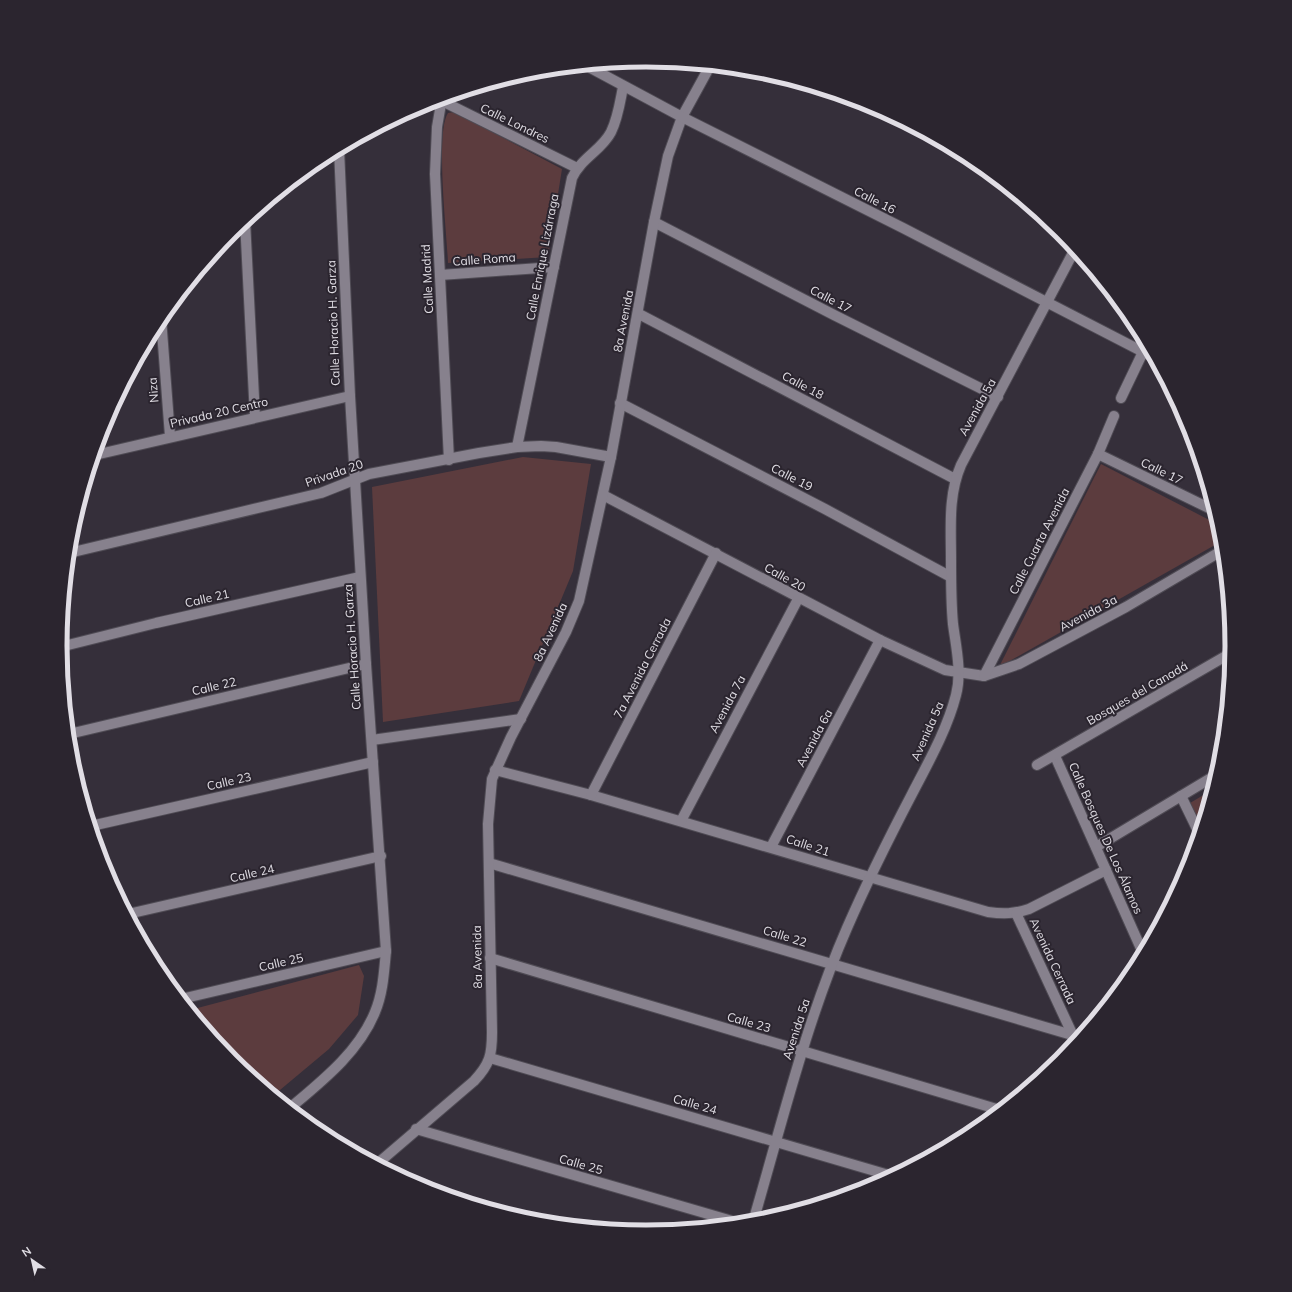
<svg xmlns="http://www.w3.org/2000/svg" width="1292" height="1292" viewBox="0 0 1292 1292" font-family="Mulish,sans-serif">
<rect width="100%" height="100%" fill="#352f3a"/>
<!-- green -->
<g fill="#5c3c3e">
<path d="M454,112l108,57 -14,88 -100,6c-1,-28 -13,-131 0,-150z"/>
<path d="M523,457l68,7 -18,107 -54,130 -136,21 -11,-235z"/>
<path d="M1101,464l118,61 3,16 -223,126z"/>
<path d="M1212,790l-11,35 -11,-22z"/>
<path d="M359,965l5,11 -6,39 -29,34 -55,46 -43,-35 -41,-50z"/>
</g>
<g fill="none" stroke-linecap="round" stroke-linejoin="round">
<!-- street casing -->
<g stroke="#4f4b54" stroke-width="12">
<g id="street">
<path d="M442,98l-5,29 -2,47 14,286"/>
<path d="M442,101l135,67"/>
<path d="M245,220l10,197"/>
<path d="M654,222l180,93 164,82"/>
<path d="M440,275l114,-8"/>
<path d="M639,314l316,165"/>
<path d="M161,318l9,118"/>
<path d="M1121,398l22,-46"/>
<path d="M620,403l205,106 126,68"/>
<path d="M517,447l55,-269c9,-20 30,-28 39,-46 7,-14 9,-30 12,-45"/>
<path d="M1098,454l117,57"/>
<path d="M95,455l255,-59"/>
<path d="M603,495l277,145 65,30 39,6 35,-12 107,-57 97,-57"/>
<path d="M69,553l252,-60 48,-19 110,-21 38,-6 24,-1 15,1 55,10"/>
<path d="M60,647l96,-24 204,-46"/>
<path d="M984,676l114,-222 16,-38"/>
<path d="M69,734l297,-70"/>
<path d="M372,740l149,-21"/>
<path d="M1055,756l88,197"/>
<path d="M1037,765l194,-112"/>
<path d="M495,770l96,25 397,117c15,2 26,2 41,-3l77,-39"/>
<path d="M591,795l125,-242"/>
<path d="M1181,796l18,37"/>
<path d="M681,821l117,-222"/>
<path d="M91,826l282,-64"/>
<path d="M771,847l109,-207"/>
<path d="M1096,847l120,-72"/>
<path d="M489,863l583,172"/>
<path d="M1016,913l60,129"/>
<path d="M128,914l253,-58"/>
<path d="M490,958l510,152"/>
<path d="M181,999l205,-48"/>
<path d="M490,1058l402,118"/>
<path d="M290,1108c32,-27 69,-56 85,-96 8,-19 9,-40 11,-61l-20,-287 -16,-268 -11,-247"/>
<path d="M416,1129l323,94"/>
<path d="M377,1164l97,-83c16,-17 18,-26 18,-49l-4,-208 4,-45 19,-42 55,-105 13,-31 32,-144 43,-235 14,-66 14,-39 28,-51"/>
<path d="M753,1222c29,-99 53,-200 94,-294 20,-46 42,-90 65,-134 16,-31 35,-64 44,-99 6,-23 0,-48 -3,-71 -2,-21 -2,-43 -2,-64 0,-33 -3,-65 10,-95l114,-216"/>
</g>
</g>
<!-- secondary casing -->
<g stroke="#4f4b54" stroke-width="12">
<path id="secondary" d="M587,66l95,51 221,111 250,129"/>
</g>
<!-- street -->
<use href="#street" stroke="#87818d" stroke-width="10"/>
<!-- secondary -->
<use href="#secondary" stroke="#87818d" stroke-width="10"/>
</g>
<g text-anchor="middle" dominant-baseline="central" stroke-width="4" stroke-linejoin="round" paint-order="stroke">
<!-- street labels -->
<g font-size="12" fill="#e1dee5" stroke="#2b252f">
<text transform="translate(515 123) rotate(26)">Calle Londres</text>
<text transform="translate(875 200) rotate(27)">Calle 16</text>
<text transform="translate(542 257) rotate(-79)">Calle Enrique Lizárraga</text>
<text transform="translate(484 259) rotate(-4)">Calle Roma</text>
<text transform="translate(427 279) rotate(-93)">Calle Madrid</text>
<text transform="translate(831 299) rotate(27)">Calle 17</text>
<text transform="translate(623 321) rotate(-79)">8a Avenida</text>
<text transform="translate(333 323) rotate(-92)">Calle Horacio H. Garza</text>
<text transform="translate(803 385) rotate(28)">Calle 18</text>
<text transform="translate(153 390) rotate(-95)">Niza</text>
<text transform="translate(977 407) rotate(-61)">Avenida 5a</text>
<text transform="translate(219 412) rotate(-13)">Privada 20 Centro</text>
<text transform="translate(1162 471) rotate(26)">Calle 17</text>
<text transform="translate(334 473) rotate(-19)">Privada 20</text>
<text transform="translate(792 477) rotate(27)">Calle 19</text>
<text transform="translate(1039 541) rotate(-63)">Calle Cuarta Avenida</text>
<text transform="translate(785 577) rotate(29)">Calle 20</text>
<text transform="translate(207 598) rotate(-13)">Calle 21</text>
<text transform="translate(1088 613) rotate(-28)">Avenida 3a</text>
<text transform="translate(550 632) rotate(-65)">8a Avenida</text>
<text transform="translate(352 647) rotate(-94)">Calle Horacio H. Garza</text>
<text transform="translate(642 668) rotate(-63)">7a Avenida Cerrada</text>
<text transform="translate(214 686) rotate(-13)">Calle 22</text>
<text transform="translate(1137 693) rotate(-30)">Bosques del Canadá</text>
<text transform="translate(727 704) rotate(-62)">Avenida 7a</text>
<text transform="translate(927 731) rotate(-66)">Avenida 5a</text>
<text transform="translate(814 738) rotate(-62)">Avenida 6a</text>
<text transform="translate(229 781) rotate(-13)">Calle 23</text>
<text transform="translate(1106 838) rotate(66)">Calle Bosques De Los Álamos</text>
<text transform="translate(808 845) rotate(18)">Calle 21</text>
<text transform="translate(252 873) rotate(-13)">Calle 24</text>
<text transform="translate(785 936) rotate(17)">Calle 22</text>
<text transform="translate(477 957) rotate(-91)">8a Avenida</text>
<text transform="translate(1053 961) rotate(65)">Avenida Cerrada</text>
<text transform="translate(281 962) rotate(-13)">Calle 25</text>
<text transform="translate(749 1022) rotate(16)">Calle 23</text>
<text transform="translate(796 1029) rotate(-72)">Avenida 5a</text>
<text transform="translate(695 1104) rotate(16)">Calle 24</text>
<text transform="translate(581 1164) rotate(16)">Calle 25</text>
</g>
</g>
<!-- crop -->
<path d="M0 0H1292V1292H0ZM67 646a579 579 0 1 1 1158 0a579 579 0 1 1-1158 0Z" fill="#2b252f" fill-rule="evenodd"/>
<path fill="none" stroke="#e1dee5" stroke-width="5" d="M67 646a579 579 0 1 1 1158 0a579 579 0 1 1-1158 0Z"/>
<!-- north arrow -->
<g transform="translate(32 1260) rotate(326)" stroke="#2b252f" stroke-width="3" paint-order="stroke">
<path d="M0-3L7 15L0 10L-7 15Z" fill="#e1dee5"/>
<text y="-6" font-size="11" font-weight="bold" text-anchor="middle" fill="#e1dee5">N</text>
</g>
</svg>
